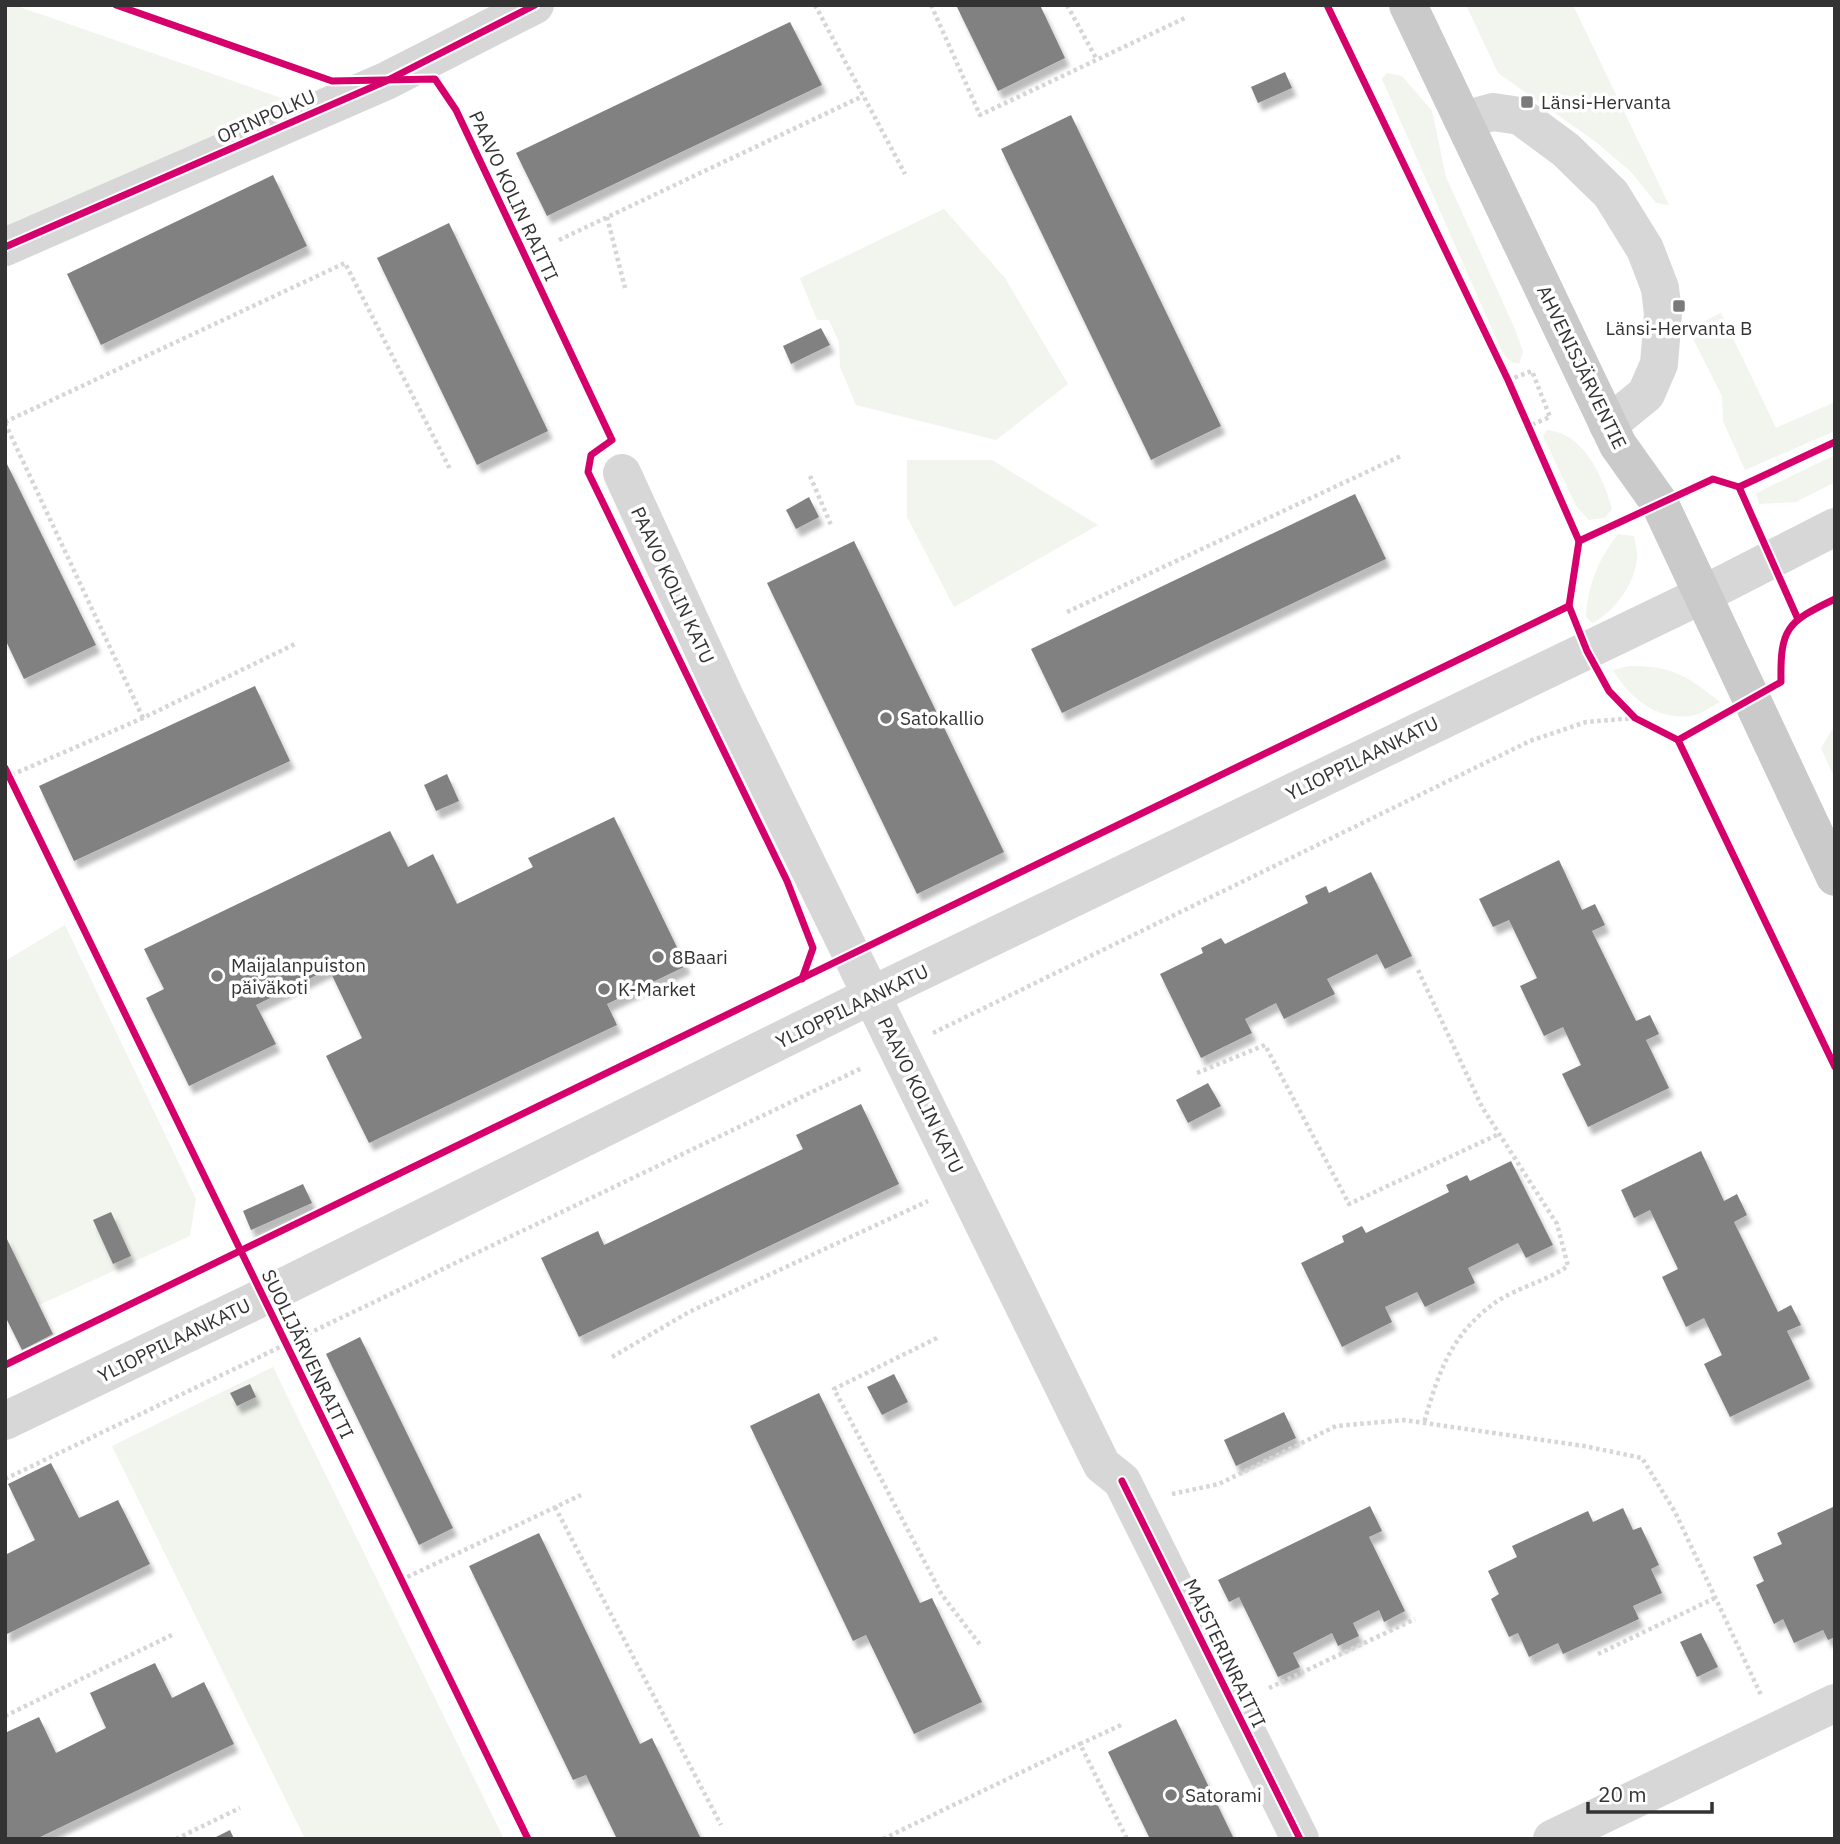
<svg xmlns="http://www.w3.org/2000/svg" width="1840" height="1844" viewBox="0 0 1840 1844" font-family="'IBM Plex Sans',sans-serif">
<defs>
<filter id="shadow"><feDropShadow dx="4.5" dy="8" stdDeviation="2" flood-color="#0004"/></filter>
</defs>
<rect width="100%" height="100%" fill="#fff"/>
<!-- green -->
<g fill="#f1f5ed">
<path d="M5,5h9l282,98 -291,126z"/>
<path d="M1466,5h107l96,200 -13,-2 -25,-31 -35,-30 -98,-69z"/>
<path d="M1387,73l15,3 30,35 14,66 69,152 8,23 -4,12 -8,-2 -9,-10 -120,-273z"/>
<path d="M944,209l61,69 63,106 -72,56 -140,-35 -16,-38 -1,-25 -10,-22h-12l-17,-42z"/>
<path d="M1721,313l55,115 59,-26v29l-90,39 -22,-49 -1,-25 -34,-67z"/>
<path d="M1547,430c37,3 56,47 65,79l-7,9 -16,2 -13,-14 -33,-70z"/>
<path d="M1835,455v27l-39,20 -37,2 -3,-11z"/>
<path d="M907,460h85l106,65 -144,82 -47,-90z"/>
<path d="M1618,534l16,2c1,7 4,16 3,23 -2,24 -23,54 -45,64l-6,-6c2,-32 12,-57 32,-83z"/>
<path d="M1629,666c44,0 57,9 91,36 -8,4 -17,11 -25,13 -35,8 -66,-17 -82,-45z"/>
<path d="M1835,725v54l-14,-31z"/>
<path d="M65,925l131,274 -6,37 -151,69 -34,-70v-274z"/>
<path d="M273,1367l231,472h-199l-193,-393z"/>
</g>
<!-- building -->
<g fill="#818181" filter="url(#shadow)">
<path d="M956,5h84l25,53 -67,33z"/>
<path d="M790,22l32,63 -275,131 -31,-63z"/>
<path d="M1285,72l7,16 -34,15 -7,-16z"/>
<path d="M1071,115l150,311 -70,34 -150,-311z"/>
<path d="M273,175l34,71 -206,99 -34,-71z"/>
<path d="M449,223l99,208 -71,34 -100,-207z"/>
<path d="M821,328l9,17 -39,19 -8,-18z"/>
<path d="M5,460l91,185 -72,34 -19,-40z"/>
<path d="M1355,494l31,65 -324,154 -31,-64z"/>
<path d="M809,497l10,20 -23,12 -10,-19z"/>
<path d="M854,541l150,311 -87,42 -150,-311z"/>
<path d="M255,686l35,75 -216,100 -35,-75z"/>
<path d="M447,774l12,27 -23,10 -12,-26z"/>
<path d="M614,817l72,149 -79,38 10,21 -248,118 -43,-87 36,-18 -33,-69 -73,36 20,39 -87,42 -43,-88 18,-9 -20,-40 246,-118 18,36 25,-13 24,50 76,-37 -5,-9z"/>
<path d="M1559,860l23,50 13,-6 10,21 -13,6 44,90 14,-6 9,19 -13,6 23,48 -81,39 -26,-53 19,-9 -18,-38 -19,9 -24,-50 17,-8 -28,-58 -16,7 -14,-28z"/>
<path d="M1371,872l41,84 -27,13 -8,-15 -50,25 8,15 -51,25 -8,-16 -31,16 7,14 -51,25 -41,-84 43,-21 -2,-5 20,-10 4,6 83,-41 -3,-7 21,-10 3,7z"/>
<path d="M1208,1083l13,23 -33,17 -12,-23z"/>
<path d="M861,1104l38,80 -320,153 -38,-79 57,-27 6,14 199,-96 -7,-14z"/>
<path d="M1701,1151l23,50 13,-7 10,21 -13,7 44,90 13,-7 10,20 -14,6 23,48 -80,38 -26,-53 18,-9 -18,-37 -18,9 -24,-50 16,-8 -28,-59 -16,8 -13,-28z"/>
<path d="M1511,1161l42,84 -27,13 -8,-15 -50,25 7,15 -50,24 -8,-15 -32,15 7,15 -50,25 -41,-84 43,-21 -2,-6 20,-10 4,7 83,-41 -3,-7 21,-10 3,6z"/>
<path d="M303,1184l9,19 -61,27 -8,-19z"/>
<path d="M111,1212l20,44 -18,8 -20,-44z"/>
<path d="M5,1235l48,99 -31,16 -17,-34z"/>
<path d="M360,1337l93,191 -34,17 -93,-191z"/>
<path d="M894,1374l14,28 -26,13 -15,-28z"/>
<path d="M250,1384l6,13 -19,9 -7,-13z"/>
<path d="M819,1393l101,210 12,-5 50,104 -68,32 -48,-99 -13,6 -103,-215z"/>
<path d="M1284,1412l12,26 -60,28 -12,-26z"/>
<path d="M51,1463l28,55 39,-18 32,64 -145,71v-80l30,-15 -27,-56z"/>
<path d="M1370,1506l12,25 -13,6 36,74 -21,11 -5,-12 -26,13 6,13 -21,10 -6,-13 -39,20 7,14 -22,10 -39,-80 -10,5 -11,-22z"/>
<path d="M1835,1506v131l-7,3 -5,-10 -29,13 -11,-24 -9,5 -18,-39 8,-4 -11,-24 29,-13 -5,-11z"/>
<path d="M1623,1508l10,22 8,-3 18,38 -8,4 11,24 -29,13 6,13 -76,35 -5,-11 -29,14 -11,-24 -9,4 -18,-38 8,-5 -11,-23 29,-14 -5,-11 76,-35 5,11z"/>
<path d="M539,1533l101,211 12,-6 49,101h-84l-31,-64 -13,5 -104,-214z"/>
<path d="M1701,1633l17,34 -21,10 -17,-35z"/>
<path d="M155,1663l17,35 32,-16 30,62 -198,95h-31v-106l34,-16 17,36 50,-25 -16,-35z"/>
<path d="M1176,1719l58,120h-84l-42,-87z"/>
<path d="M230,1830l4,9h-22z"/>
</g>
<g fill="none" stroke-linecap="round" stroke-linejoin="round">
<!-- path -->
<g stroke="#d6d6d6" stroke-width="4.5" stroke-dasharray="3.5 3.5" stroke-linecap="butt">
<path d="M815,5l90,169"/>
<path d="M931,5l49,110 205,-97"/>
<path d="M1067,5l30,55"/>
<path d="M607,217l18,71"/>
<path d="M559,240l304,-144"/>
<path d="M1508,380l24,-9 18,46 -21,9"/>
<path d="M5,422l340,-159 105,206"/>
<path d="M5,423l138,295"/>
<path d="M810,476l21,49"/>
<path d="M1067,612l336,-157"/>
<path d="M5,775l4,1 134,-58 152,-74"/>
<path d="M1418,970l64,137 75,117 11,42c-22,15 -48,21 -69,34 -47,32 -60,70 -75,123"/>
<path d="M933,1033l597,-292 56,-19 49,-4"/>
<path d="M1197,1073l68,-28 84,159 150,-70"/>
<path d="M937,1338l-103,51 108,206 39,51"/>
<path d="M612,1357l77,-45 239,-111"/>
<path d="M5,1479l857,-411"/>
<path d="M1172,1494l47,-10 117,-58 68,-6 180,26 58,12 33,54 86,183"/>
<path d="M555,1507l166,318"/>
<path d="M401,1580l180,-85"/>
<path d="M1598,1654l117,-56"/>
<path d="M1269,1688l146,-69"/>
<path d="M5,1716l169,-82"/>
<path d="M1121,1725l-41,19 47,95"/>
<path d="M176,1839l64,-31"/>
<path d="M883,1839l197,-95"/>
</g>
<!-- minor -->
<g stroke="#d7d7d7" stroke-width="38">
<path d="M1463,120l30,-8 27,4 46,34 45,44 34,55 15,39 3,26 -4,50 -13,30 -38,31"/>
<path d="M5,247l381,-166 149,-76"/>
<path d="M622,473l102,222 378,770 20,16 178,358"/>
<path d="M5,1421l258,-124 609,-302 830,-400 133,-68"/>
<path d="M1552,1839l283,-136"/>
</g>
<!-- major -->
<path stroke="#cacaca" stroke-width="38" d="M1408,5l210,440 42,59 175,373"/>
<!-- cycleway casing -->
<g stroke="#fff" stroke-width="11">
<g id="cycleway">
<path d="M116,5l216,76 103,-2 21,31 156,330 -21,15 -3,17 199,409 26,67 -11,31"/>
<path d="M1327,5l181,375 71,161 -10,65 18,45 22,40 26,27 43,22 157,327"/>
<path d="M5,247l381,-166 149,-76"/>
<path d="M1739,487l58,130"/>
<path d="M1579,541l134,-62 26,8 96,-45"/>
<path d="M1678,740l103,-58c-1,-54 6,-60 54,-83"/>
<path d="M5,768l523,1071"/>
<path d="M5,1365l1564,-759"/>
<path d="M1122,1481l178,358"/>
</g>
</g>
<!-- cycleway -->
<use href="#cycleway" stroke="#d6006c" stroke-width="7"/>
</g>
<!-- markers -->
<g fill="#7a7a7a" stroke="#fff" stroke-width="2.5">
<rect x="1520" y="95" width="14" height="14" rx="3.5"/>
<rect x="1672" y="299" width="14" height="14" rx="3.5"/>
<circle cx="886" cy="718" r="7"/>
<circle cx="658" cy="957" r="7"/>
<circle cx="217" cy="976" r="7"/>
<circle cx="604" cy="989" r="7"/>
<circle cx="1171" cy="1795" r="7"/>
</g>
<g text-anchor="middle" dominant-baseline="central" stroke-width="7" stroke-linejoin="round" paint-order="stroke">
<!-- poi labels -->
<g font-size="19" fill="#333" stroke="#fff" text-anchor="start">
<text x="1541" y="102">Länsi-Hervanta</text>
<text x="1679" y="328" text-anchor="middle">Länsi-Hervanta B</text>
<text x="900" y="718">Satokallio</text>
<text x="672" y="957">8Baari</text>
<text x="231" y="965">Maijalanpuiston<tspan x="231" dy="22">päiväkoti</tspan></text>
<text x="618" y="989">K-Market</text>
<text x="1185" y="1795">Satorami</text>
</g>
<!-- street labels -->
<g font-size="19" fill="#333" stroke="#fff">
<text transform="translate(266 116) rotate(-24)">OPINPOLKU</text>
<text transform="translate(514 196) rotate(65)">PAAVO KOLIN RAITTI</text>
<text transform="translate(1582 367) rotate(64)">AHVENISJÄRVENTIE</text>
<text transform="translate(673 585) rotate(65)">PAAVO KOLIN KATU</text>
<text transform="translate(1362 758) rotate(-26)">YLIOPPILAANKATU</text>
<text transform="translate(852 1006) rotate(-26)">YLIOPPILAANKATU</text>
<text transform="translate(921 1095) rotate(64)">PAAVO KOLIN KATU</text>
<text transform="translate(174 1340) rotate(-26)">YLIOPPILAANKATU</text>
<text transform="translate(308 1354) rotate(64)">SUOLIJÄRVENRAITTI</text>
<text transform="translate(1225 1653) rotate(64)">MAISTERINRAITTI</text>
</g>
</g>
<!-- border -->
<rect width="1840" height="1844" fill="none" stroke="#333333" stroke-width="14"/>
<!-- scale -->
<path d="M1588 1802v10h124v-10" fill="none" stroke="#333333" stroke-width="3.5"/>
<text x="1598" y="1802" font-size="21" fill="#333333" stroke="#ffffff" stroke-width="5" paint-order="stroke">20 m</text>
</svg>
